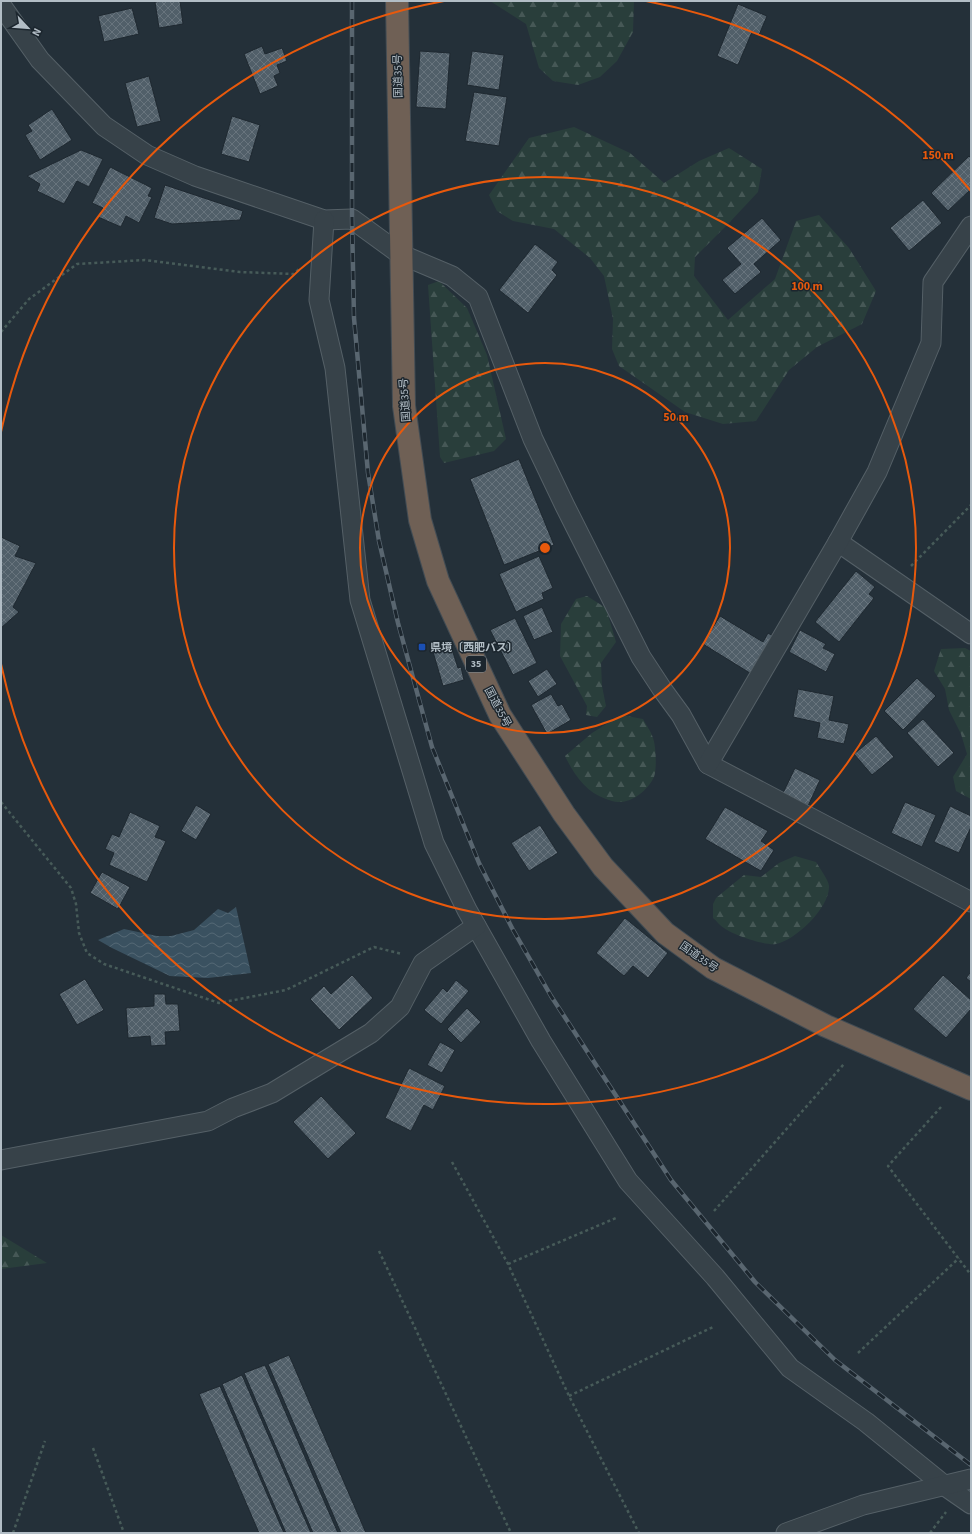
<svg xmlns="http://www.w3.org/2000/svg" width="972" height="1534" viewBox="0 0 972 1534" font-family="'Source Sans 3','Noto Sans JP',sans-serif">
<defs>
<pattern id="forest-firs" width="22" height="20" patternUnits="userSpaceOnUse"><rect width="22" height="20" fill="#293e3b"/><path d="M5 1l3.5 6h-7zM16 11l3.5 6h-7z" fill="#465856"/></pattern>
<pattern id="water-waves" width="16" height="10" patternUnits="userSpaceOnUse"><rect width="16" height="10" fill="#3a5160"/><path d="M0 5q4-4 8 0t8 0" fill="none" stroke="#546875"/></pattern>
<pattern id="building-cross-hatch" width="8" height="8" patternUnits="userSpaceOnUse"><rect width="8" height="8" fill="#515f69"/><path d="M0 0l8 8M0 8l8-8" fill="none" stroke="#68747d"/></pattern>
</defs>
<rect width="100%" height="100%" fill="#243039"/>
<!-- forest -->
<g fill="url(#forest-firs)">
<path d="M490,1h144l-1,31 -16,29 -17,16 -22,8 -25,-4 -14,-13 -13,-44z"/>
<path d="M574,127l56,26 34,30 35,-22 30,-13 33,21 -4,23 -30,32 -33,33 -1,19 34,44 47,-41 21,-58 23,-6 30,33 27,43 -14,33 -45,23 -28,23 -33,51 -33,3 -38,-12 -66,-46 -7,-17 1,-30 -9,-43 -14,-18 -36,-29 -41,-8 -16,-10 -8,-16 40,-57z"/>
<path d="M439,281l28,27 20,47 19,84 -12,12 -50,12 -4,-6 -12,-172z"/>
<path d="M587,596l19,12 10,34 -15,21 1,23 4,20 -9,11 -11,-2 1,-9 -27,-50 1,-32 15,-25z"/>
<path d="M965,648l6,3v148l-15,-8 -3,-14 14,-23 -6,-20 -12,-24 -4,-21 -11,-18 7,-22z"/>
<path d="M621,715l22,4c3,6 8,12 10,19 3,8 4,31 1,39 -6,13 -22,26 -36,25 -4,0 -8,-2 -12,-3 -20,-7 -32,-24 -41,-43l27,-23z"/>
<path d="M795,856l21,6c3,5 13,19 13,24 1,21 -33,54 -53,58 -10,2 -43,-9 -52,-16 -4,-2 -7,-7 -11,-10v-14l3,-6 28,-23 17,2 18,-14z"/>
<path d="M1,1235l46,28 -46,6z"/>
</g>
<!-- water -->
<path fill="url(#water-waves)" d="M236,907l15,66 -43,5 -38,-2 -58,-28 -14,-8 26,-11 33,7h14l23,-6 24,-21 10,4z"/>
<!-- building -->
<g fill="url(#building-cross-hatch)" stroke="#1e2830">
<path d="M164,1h16l3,23 -24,4 -4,-26z"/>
<path d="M738,4l29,12 -8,19 -7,-3 -14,33 -21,-9z"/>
<path d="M132,8l7,26 -35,8 -6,-26z"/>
<path d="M262,46l3,8 17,-6 5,13 -10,4 3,8 -6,3 4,10 -18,8 -16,-40z"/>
<path d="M420,51l30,2 -4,56 -30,-2z"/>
<path d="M472,51l32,4 -5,35 -32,-5z"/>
<path d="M149,76l12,45 -24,6 -12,-44z"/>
<path d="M474,92l33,5 -8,49 -34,-5z"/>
<path d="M52,109l20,31 -32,20 -15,-25 7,-4 -4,-6z"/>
<path d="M232,116l28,9 -11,37 -28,-8z"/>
<path d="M81,150l22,9 -14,28 -12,-6 -13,23 -27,-13 3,-7 -13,-8z"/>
<path d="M969,156l2,2v31l-23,22 -17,-18z"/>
<path d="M110,167l42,21 -4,8 4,1 -13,26 -13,-7 -5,11 -23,-10 5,-9 -11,-5z"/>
<path d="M165,185l78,26 -3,9 -68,4 -18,-6z"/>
<path d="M923,200l19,23 -33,28 -19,-23z"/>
<path d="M762,218l19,22 -27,24 7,8 -26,22 -13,-14 19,-16 -14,-16z"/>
<path d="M535,244l23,18 -6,8 5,5 -29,38 -29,-23z"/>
<path d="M519,459l35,86 -50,20 -34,-86z"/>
<path d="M1,537l19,9 -5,10 21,7 -23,44 6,5 -18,16z"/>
<path d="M539,556l14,32 -11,5 2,6 -28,13 -17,-38z"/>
<path d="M856,571l19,16 -6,7 5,4 -35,44 -24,-20z"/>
<path d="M542,607l11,25 -19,8 -11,-24z"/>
<path d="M720,616l43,26 5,-9 8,5 -23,37 -50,-31z"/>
<path d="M515,618l22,45 -24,12 -23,-45z"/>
<path d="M800,630l26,14 -3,4 12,6 -9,18 -37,-20z"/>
<path d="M451,646l7,22 3,-1 3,13 -21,6 -10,-34z"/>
<path d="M547,669l10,15 -19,13 -10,-16z"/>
<path d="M917,678l19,18 -33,34 -19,-19z"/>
<path d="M798,689l36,7 -5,24 20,4 -5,20 -27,-6 3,-15 -27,-6z"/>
<path d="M551,694l7,12 4,-2 9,16 -24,14 -16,-29z"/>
<path d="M923,719l31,34 -16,14 -31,-34z"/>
<path d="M876,736l18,21 -22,18 -18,-21z"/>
<path d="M795,768l25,12 -12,26 -25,-13z"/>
<path d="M905,802l31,13 -14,32 -31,-14z"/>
<path d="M196,805l15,9 -15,26 -15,-9z"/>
<path d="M950,806l21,10v11l-12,26 -25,-11z"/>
<path d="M725,807l43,24 -7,10 13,9 -13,21 -56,-32z"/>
<path d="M130,812l30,14 -5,11 11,4 -19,41 -38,-17 5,-12 -9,-4 7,-15 7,3z"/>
<path d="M540,825l18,28 -29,18 -18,-28z"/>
<path d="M102,872l28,15 -12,22 -28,-16z"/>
<path d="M625,918l43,35 -20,25 -15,-12 -9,10 -28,-23z"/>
<path d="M971,972v10l-5,-4z"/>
<path d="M352,975l21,23 -34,32 -29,-31 14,-13 7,8z"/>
<path d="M943,975l28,25v9l-25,29 -33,-29z"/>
<path d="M85,979l19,31 -27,15 -18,-31z"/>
<path d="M456,980l13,11 -28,33 -17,-14 19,-22 4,4z"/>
<path d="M154,994h11l1,10h12l2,27 -15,1 1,13 -15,1 -1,-10 -22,2 -2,-30 28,-2z"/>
<path d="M467,1008l14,14 -20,21 -14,-14z"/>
<path d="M440,1042l15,8 -13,23 -15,-8z"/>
<path d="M409,1068l36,18 -12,24 -9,-5 -13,26 -26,-13z"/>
<path d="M321,1096l35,37 -28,26 -35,-37z"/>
<path d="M289,1355l77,178h-25l-73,-169z"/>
<path d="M265,1365l73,168h-25l-69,-160z"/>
<path d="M242,1375l69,158h-25l-64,-149z"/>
<path d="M220,1386l64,147h-25l-60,-139z"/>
</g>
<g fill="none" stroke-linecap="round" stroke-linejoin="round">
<!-- street casing -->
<g stroke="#556067" stroke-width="21">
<g id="street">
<path d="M1,5l39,55 64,66 43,29 48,21 129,44 28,-1 48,35 52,22 26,21 55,142 32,67 76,151 21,32 19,26 27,49 263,138"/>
<path d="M324,220l-5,80 16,68 25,232 74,243 33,67 74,131 87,140 87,96 75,91 76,54 79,64 26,18"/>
<path d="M838,542l133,92"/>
<path d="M708,764l130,-222 39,-70 54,-129 2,-61 38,-56"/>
<path d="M1,1160l207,-39 25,-13 39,-15 99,-60 29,-26 23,-44 53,-37"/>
<path d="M786,1533l77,-28 108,-26"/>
</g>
</g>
<!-- highway casing -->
<g stroke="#424c54" stroke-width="24">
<path id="highway" d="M397,1l7,405 16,114 18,61 62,134 64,99 39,53 62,66 48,35 113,58 145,63"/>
</g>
<!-- path -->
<g stroke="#475b59" stroke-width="2.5" stroke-dasharray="3 3" stroke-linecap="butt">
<path d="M1,332l28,-33 48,-35 68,-4 95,12 54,2 5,-5"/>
<path d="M911,566l60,-61"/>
<path d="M1,802l70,86 5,16 3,29 8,20 17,11 115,39 67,-13 88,-43 28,7"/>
<path d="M941,1107l-53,59 83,109"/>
<path d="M452,1162l56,102 61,132 70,137"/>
<path d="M714,1211l130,-147"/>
<path d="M379,1251l132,282"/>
<path d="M508,1264l108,-46"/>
<path d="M858,1353l101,-95"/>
<path d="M569,1396l146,-70"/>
<path d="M93,1448l31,85"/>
<path d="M13,1533l32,-92"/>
<path d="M930,1533l16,-21"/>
</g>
<!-- street -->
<use href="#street" stroke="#374249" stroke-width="19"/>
<!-- highway -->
<use href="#highway" stroke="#6f6055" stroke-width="22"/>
<!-- rail casing -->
<g stroke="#596670" stroke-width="4.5">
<path id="rail" d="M352,1v218l2,99 14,155 11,68 19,82 34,124 47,116 33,65 39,68 120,184 84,102 80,78 136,105"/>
</g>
<!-- rail -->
<use href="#rail" stroke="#1c262e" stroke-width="3" stroke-dasharray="9" stroke-linecap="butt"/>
</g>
<!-- distance rings -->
<g fill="none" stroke="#e8590c" stroke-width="2">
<circle cx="545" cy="548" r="185"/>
<circle cx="545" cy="548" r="371"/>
<path d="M971 905A556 556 0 0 1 1 664M1 432A556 556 0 0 1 444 1M646 1A556 556 0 0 1 971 191"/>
</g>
<!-- markers -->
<rect fill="#1a4fb4" stroke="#1c262e" stroke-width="1.5" x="418" y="643" width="8" height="8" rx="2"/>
<g text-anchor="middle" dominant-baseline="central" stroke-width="3" stroke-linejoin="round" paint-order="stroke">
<!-- shield labels -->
<rect fill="#1c262e" stroke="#859098" stroke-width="1" x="466" y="656" width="20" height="16" rx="3"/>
<g font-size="10" font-weight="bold" fill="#b2bdc5">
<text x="476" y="664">35</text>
</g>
<!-- street labels -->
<g font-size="11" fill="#b2bdc5" stroke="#1c262e">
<text transform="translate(398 76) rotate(-91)">国道35号</text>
<text transform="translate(405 400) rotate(-94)">国道35号</text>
<text transform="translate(498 707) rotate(62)">国道35号</text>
<text transform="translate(699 957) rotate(35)">国道35号</text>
</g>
<!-- poi labels -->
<g font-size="11" font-weight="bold" fill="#b2bdc5" stroke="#1c262e" text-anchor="start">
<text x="430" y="647">県境〔西肥バス〕</text>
</g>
</g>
<circle cx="545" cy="548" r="6" fill="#e8590c" stroke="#1c262e" stroke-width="2"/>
<g font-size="12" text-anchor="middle" font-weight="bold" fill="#e8590c" stroke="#1c262e" stroke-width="3" stroke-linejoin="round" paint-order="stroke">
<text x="938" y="159">150 m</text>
<text x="807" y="290">100 m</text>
<text x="676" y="421">50 m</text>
</g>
<!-- border -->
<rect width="972" height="1534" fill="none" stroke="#b2bdc5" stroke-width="4"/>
<!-- north arrow -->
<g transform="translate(28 28) rotate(116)" stroke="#1c262e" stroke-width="3" paint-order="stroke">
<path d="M0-3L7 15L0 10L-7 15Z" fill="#b2bdc5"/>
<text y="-6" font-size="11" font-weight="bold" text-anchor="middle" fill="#b2bdc5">N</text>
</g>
</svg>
